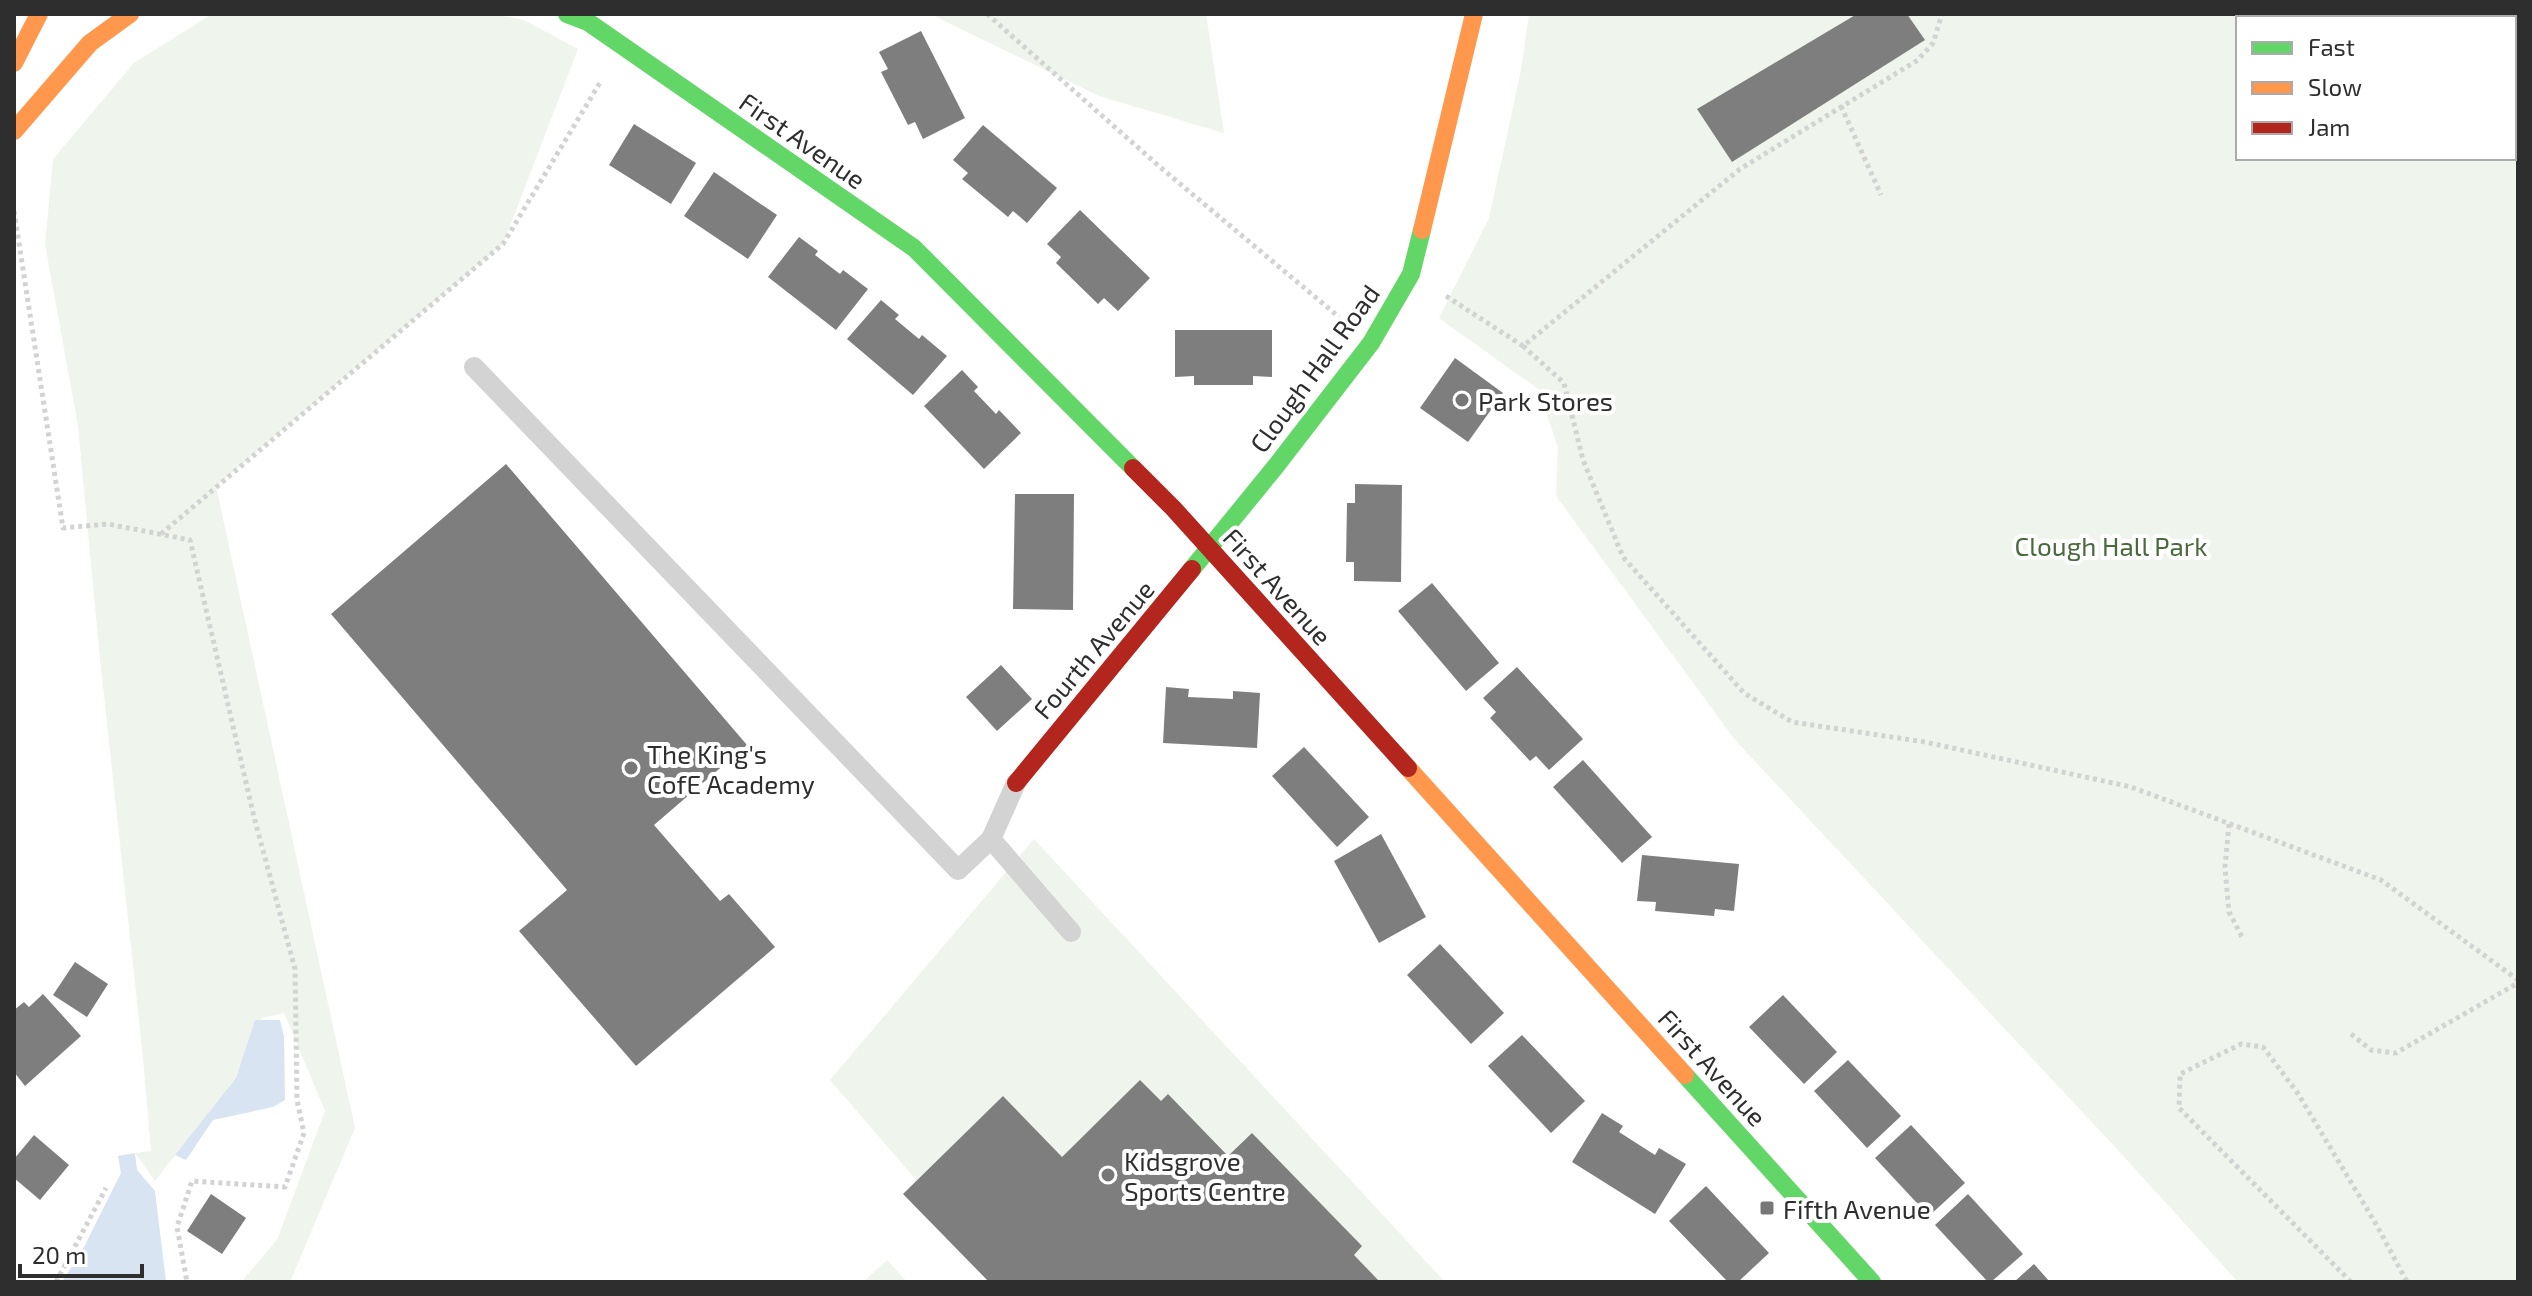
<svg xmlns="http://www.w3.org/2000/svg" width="2532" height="1296" viewBox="0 0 2532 1296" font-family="'Exo 2',sans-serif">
<rect width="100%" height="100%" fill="#fff"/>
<!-- green -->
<g fill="#eff5ec" fill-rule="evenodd">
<path d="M212,14h279l33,6 54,29 -75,195 -287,242 139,642 -65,154h-49l36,-42 48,-129 -41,-98 -22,5 -26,60 -81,103 -20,-28 16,-2 -8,-93 -44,-409 -21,-223 -33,-182 8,-85 81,-96z"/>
<path d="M930,14h276l18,119 -125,-37z"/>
<path d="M1529,14h989v1268h-280l-124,-136 -379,-406 -179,-244 2,-49 -20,-58 -99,-71 50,-100 32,-148zM2238,18h276v140h-276z"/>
<path d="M1034,839l411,443h-441l-174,-202z"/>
<path d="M887,1260l20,22h-44z"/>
</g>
<!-- water -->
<g fill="#d8e4f2">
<path d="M255,1020h25l4,16 1,64 -12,7 -60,13 -27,40 -11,-5 61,-77z"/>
<path d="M135,1153l2,17 18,21 11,91h-104l22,-35 37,-74 -3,-17z"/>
</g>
<!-- building -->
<g fill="#7e7e7e">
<path d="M1857,14h50l18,26 -193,122 -35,-53z"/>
<path d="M921,31l44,87 -42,21 -8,-17 -7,3 -27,-53 7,-3 -9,-17z"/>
<path d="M634,124l62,39 -25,41 -62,-39z"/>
<path d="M983,125l74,63 -30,35 -14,-12 -5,6 -46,-38 6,-6 -15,-13z"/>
<path d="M714,172l63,43 -29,44 -64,-43z"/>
<path d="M1080,210l70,68 -32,33 -14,-13 -6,6 -42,-41 5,-6 -14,-13z"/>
<path d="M799,237l19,14 -3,4 25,19 3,-4 25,19 -32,41 -68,-53z"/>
<path d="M881,300l18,15 -4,4 24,20 3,-4 25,21 -34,39 -66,-56z"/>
<path d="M1175,330h97v47l-19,-1v9h-59v-9l-19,1z"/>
<path d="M1455,358l48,35 -35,49 -48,-34z"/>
<path d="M962,370l16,17 -4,4 22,23 3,-4 22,23 -37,36 -60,-63z"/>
<path d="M506,464l241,281 -93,80 66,76 9,-7 46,53 -139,119 -117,-135 48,-41 -236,-276z"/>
<path d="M1355,484l47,1 -1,97 -47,-1v-19h-8l1,-59h8z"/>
<path d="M1015,494h59l-1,116 -60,-1z"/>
<path d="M1432,583l67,80 -33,28 -68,-80z"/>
<path d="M1001,665l31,34 -35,32 -31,-34z"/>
<path d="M1517,667l66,72 -34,31 -13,-14 -6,5 -40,-43 6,-6 -13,-14z"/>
<path d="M1166,687l23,2 -1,8 45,2v-8l27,2 -3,55 -94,-5z"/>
<path d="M1304,747l65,70 -32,30 -65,-71z"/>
<path d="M1583,760l69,77 -30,26 -69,-76z"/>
<path d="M1381,834l45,83 -47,26 -45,-82z"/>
<path d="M1642,855l97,9 -5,47 -19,-2 -1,7 -59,-5 1,-9 -19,-1z"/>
<path d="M1440,944l64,69 -33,31 -64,-69z"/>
<path d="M75,962l33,22 -21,33 -34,-22z"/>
<path d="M43,994l38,42 -56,50 -11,-14v-62l10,-8 5,5z"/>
<path d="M1783,995l54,57 -33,32 -55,-57z"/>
<path d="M1522,1035l63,66 -34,32 -63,-67z"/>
<path d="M1848,1060l53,56 -34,32 -53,-57z"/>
<path d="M1140,1080l21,21 7,-7 60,62 24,-23 110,113 -8,9 26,27h-391l-86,-88 100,-98 59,61z"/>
<path d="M1602,1113l21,13 -4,6 36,23 4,-7 27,16 -31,50 -83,-52z"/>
<path d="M1911,1125l54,58 -36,33 -54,-58z"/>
<path d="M34,1135l35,30 -29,35 -26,-22v-19z"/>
<path d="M1706,1186l63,67 -31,29h-10l-59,-61z"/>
<path d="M211,1194l35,24 -24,36 -35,-23z"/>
<path d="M1968,1194l55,60 -32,28h-3l-53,-57z"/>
<path d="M2034,1264l16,18h-36z"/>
</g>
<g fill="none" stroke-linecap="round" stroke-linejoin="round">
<!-- path -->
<g stroke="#d3d3d3" stroke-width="5" stroke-dasharray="4 4" stroke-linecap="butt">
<path d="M987,14l173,153 179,150"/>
<path d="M2318,14l52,4"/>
<path d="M2441,18l1,-4"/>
<path d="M2487,18l2,-4"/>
<path d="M2514,83l4,2"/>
<path d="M1841,106l40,89"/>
<path d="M14,211l49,317 45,-4 82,16 64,277 41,152 2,131 7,33 -19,54 -93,-6 -15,46 10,55"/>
<path d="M1446,296l77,50 217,-177 178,-109 15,-17 9,-29"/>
<path d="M1523,346l41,37 19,77 40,97 121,136 48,29 133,20 206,45 250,93 137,100"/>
<path d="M161,534l342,-290 98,-163"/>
<path d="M2229,824l-4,43 4,45 13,25"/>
<path d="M2351,1034l20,16 25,3 122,-70"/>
<path d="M56,1282l50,-94"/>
<path d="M2351,1282l-172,-174 1,-34 61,-30 22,3 34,45 79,132 31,58"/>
</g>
<!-- lane -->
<g stroke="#d3d3d3" stroke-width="20">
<path d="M474,367l484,503 33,-31 25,-56"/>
<path d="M991,839l80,93"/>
</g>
<!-- fast -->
<g stroke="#63d668" stroke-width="18">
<path d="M567,14l21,8 326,226 219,220"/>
<path d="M1192,569l84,-103 95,-123 40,-69 11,-44"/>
<path d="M1685,1075l187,207"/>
</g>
<!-- slow -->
<g stroke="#ff974d" stroke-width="18">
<path d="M14,63l25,-49"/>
<path d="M14,131l76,-88 40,-29"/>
<path d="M1422,230l52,-216"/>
<path d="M1408,768l277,307"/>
</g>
<!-- jam -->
<g stroke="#b3261e" stroke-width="18">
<path d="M1133,468l40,40 235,260"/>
<path d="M1016,783l176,-214"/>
</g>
</g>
<!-- markers -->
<g fill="#777" stroke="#fff" stroke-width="3">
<circle cx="1462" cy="400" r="8"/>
<circle cx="631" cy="768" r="8"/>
<circle cx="1108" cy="1175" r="8"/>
<rect x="1759" y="1200" width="16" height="16" rx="4"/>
</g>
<g text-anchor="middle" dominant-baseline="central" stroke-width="8" stroke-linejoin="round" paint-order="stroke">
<!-- street labels -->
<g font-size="26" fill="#2e2e2e" stroke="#fff">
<text transform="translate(803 140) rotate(35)">First Avenue</text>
<text transform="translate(1314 368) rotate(-54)">Clough Hall Road</text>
<text transform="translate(1278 586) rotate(48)">First Avenue</text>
<text transform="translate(1093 649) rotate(-50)">Fourth Avenue</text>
<text transform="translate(1713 1067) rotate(48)">First Avenue</text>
</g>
<!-- poi labels -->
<g font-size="26" fill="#2e2e2e" stroke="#fff" text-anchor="start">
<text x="1478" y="400">Park Stores</text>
<text x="647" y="753">The King's<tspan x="647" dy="30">CofE Academy</tspan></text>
<text x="1124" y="1160">Kidsgrove<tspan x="1124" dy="30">Sports Centre</tspan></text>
<text x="1783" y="1208">Fifth Avenue</text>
</g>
<!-- park labels -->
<g font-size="26" fill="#496a3c" stroke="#fff">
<text x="2111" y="545">Clough Hall Park</text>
</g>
</g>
<!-- border -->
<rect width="2532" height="1296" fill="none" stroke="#2e2e2e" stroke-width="32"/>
<!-- legend -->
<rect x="2236" y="16" width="280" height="144" fill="#ffffff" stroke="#ababab" stroke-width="2"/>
<rect x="2252" y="42" width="40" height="12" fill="#63d668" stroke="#ababab" stroke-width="2"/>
<text x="2308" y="56" font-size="24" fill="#2e2e2e">Fast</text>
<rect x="2252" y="82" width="40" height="12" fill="#ff974d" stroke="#ababab" stroke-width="2"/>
<text x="2308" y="96" font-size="24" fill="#2e2e2e">Slow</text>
<rect x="2252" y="122" width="40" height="12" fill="#b3261e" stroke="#ababab" stroke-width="2"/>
<text x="2308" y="136" font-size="24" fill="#2e2e2e">Jam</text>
<!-- scale -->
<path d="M20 1264v12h122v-12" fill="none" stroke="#2e2e2e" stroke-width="4"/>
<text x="32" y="1264" font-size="24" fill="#2e2e2e" stroke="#ffffff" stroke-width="6" paint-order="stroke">20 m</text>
</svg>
